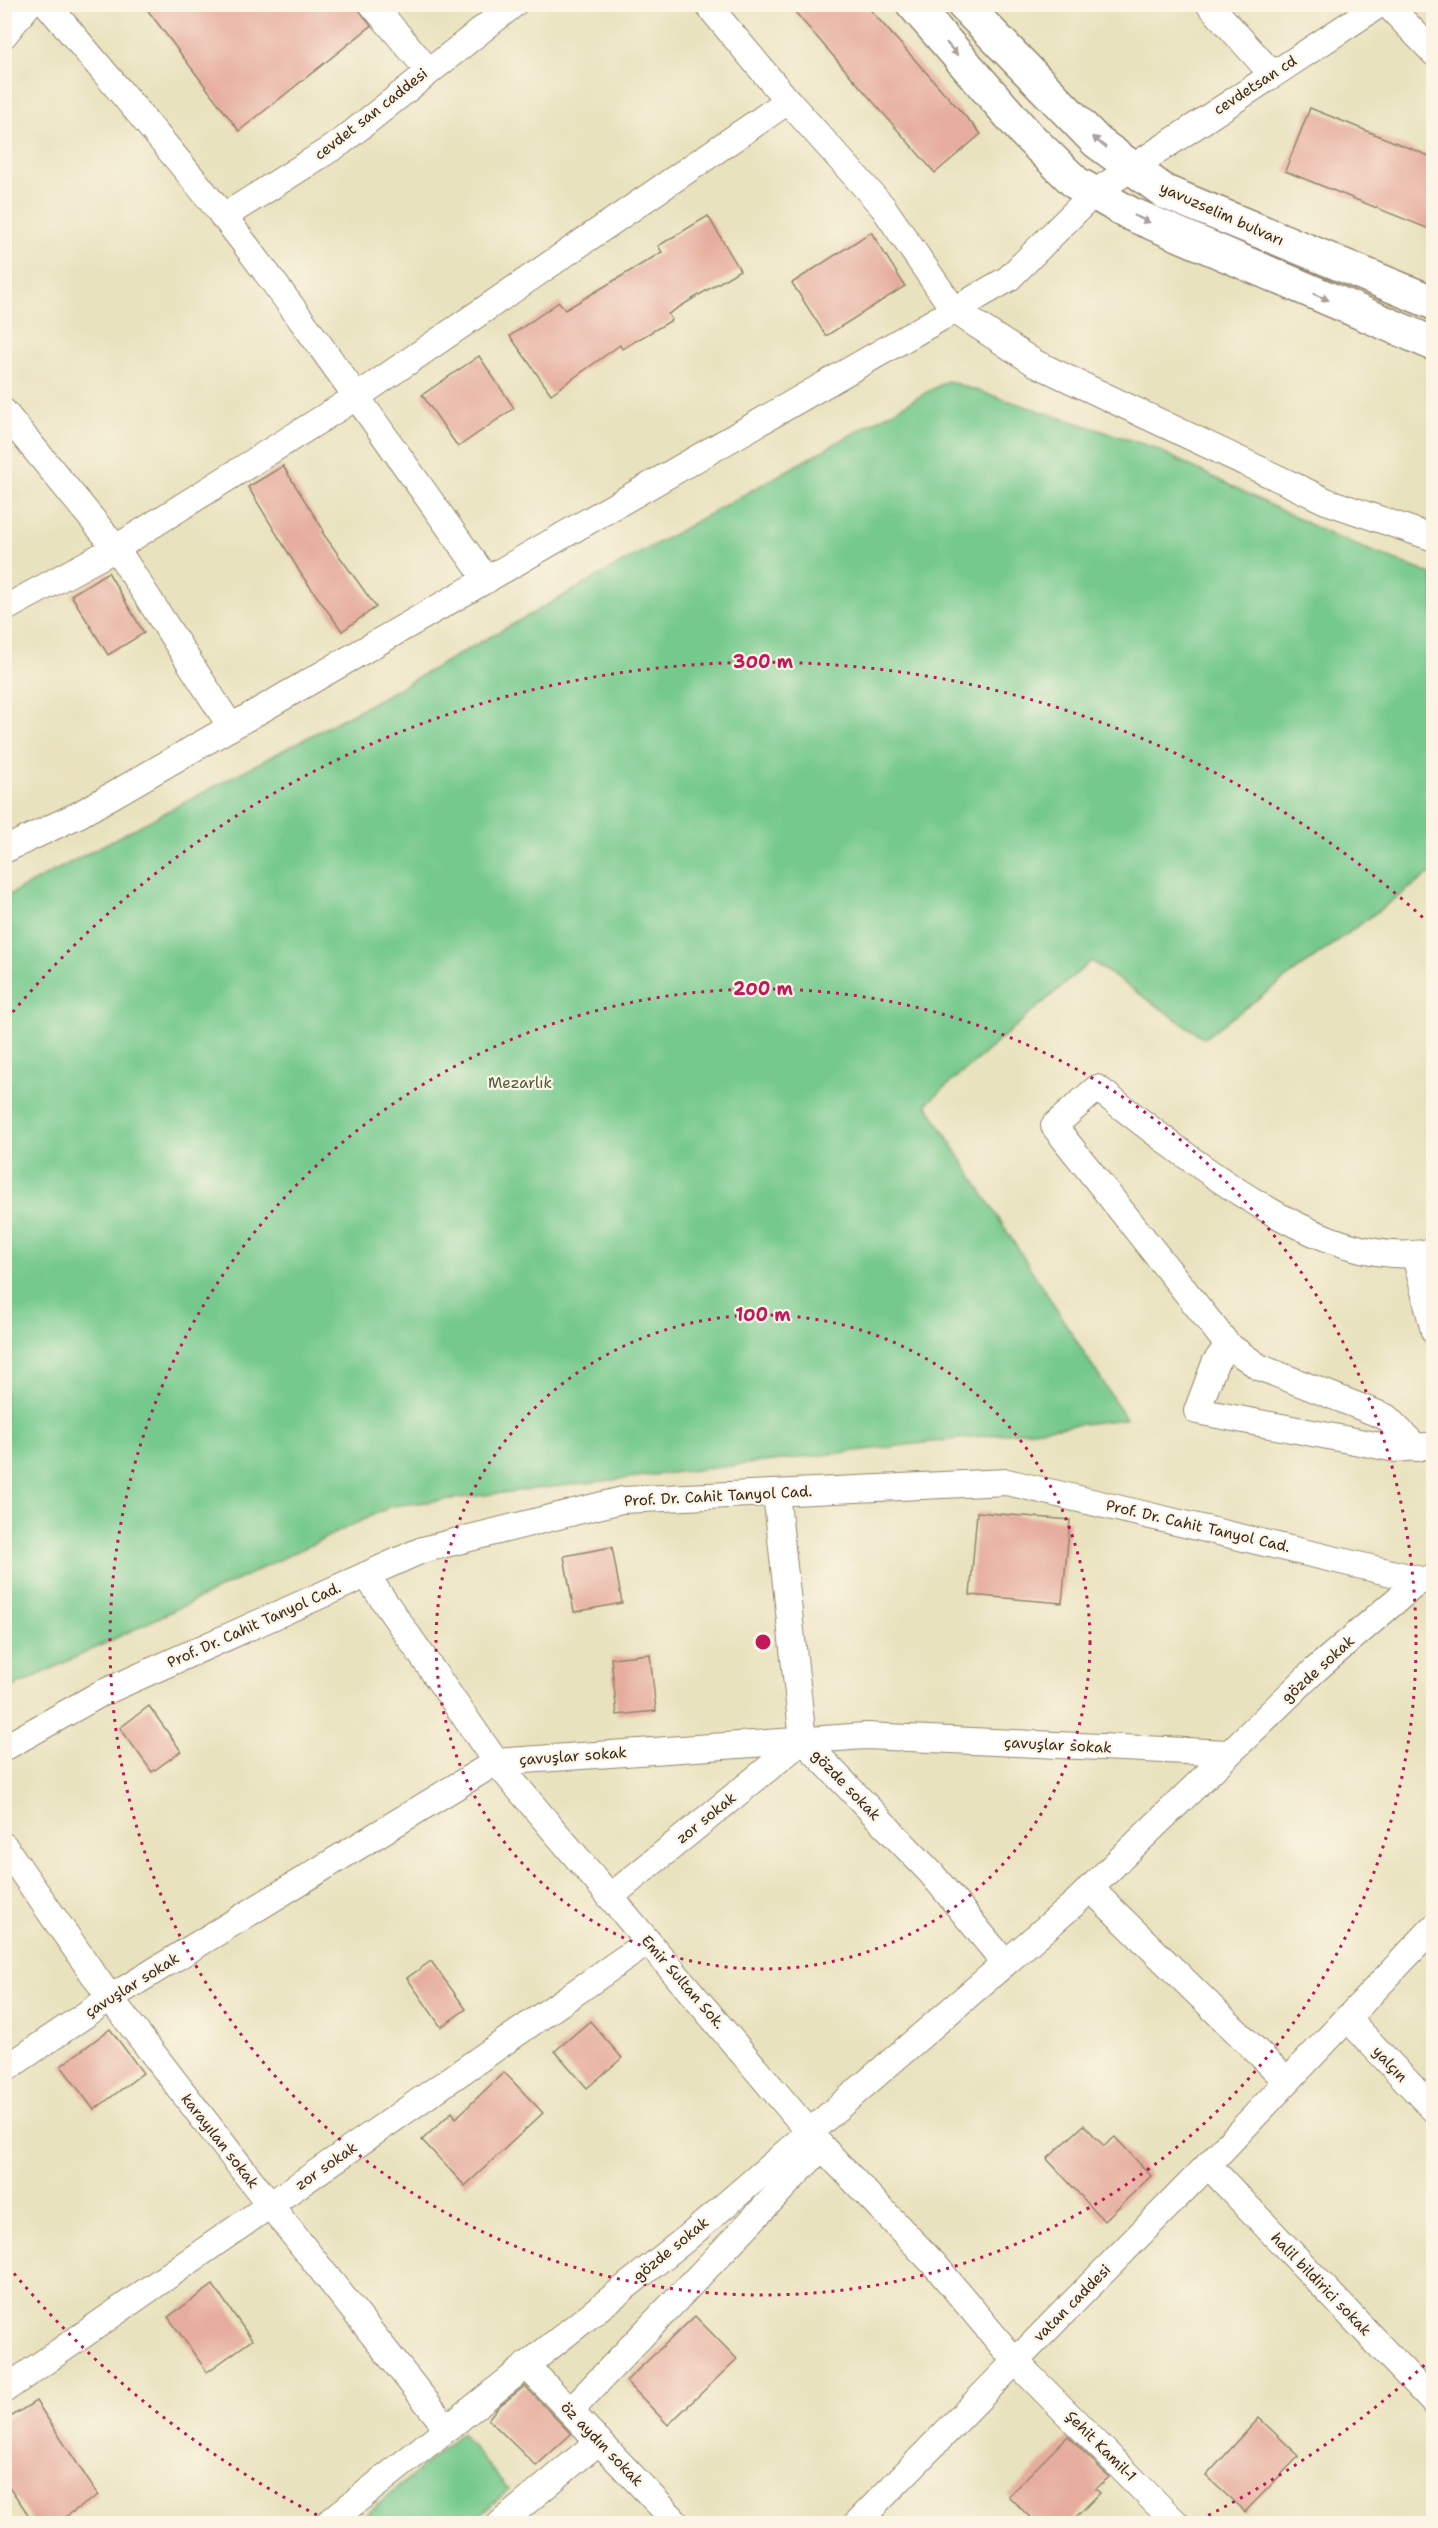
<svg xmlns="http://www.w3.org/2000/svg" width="1438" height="2528" viewBox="0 0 1438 2528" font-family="'Shantell Sans',sans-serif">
<rect width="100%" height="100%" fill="#fcf5e5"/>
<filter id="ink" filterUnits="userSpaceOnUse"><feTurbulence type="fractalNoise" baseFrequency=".0167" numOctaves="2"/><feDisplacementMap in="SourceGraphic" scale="12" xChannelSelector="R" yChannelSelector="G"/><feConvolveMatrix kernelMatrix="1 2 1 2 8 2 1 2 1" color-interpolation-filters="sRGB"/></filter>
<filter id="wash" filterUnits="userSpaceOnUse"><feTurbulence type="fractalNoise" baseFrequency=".008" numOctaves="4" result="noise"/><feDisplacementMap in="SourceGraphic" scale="24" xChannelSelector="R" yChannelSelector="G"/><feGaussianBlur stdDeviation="1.35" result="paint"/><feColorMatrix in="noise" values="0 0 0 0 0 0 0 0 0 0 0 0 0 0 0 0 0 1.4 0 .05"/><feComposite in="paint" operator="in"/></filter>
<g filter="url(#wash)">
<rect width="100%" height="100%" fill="#e9e2be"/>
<!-- green -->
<g fill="#74c98c" stroke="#587a55" stroke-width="1.5">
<path d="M947,381l205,66 181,89 100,39v296l-229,167 -113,-77 -165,143 200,315 -734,87 -387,185v-794l358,-189z"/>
<path d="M461,2433l48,57 -39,33 -114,1z"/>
</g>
<g id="blocks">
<!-- building -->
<g fill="#e6ad9e">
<path d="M143,4h212l16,22 -132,105z"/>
<path d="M788,4h77l116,130 -46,39z"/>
<path d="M1310,108l124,50v73l-149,-60z"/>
<path d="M708,216l32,54 -72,44 4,6 -50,29 -2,-4 -69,49 -41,-58 49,-34 6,8 97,-58 -4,-6z"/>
<path d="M871,232l34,54 -79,50 -34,-53z"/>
<path d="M479,356l35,52 -56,39 -36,-52z"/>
<path d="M283,466l41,65 -2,1 54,75 -34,24 -39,-54 -55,-90z"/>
<path d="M108,572l36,61 -36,22 -37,-60z"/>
<path d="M977,1512l93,8 -8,83 -92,-8z"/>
<path d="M612,1547l10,56 -48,9 -10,-56z"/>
<path d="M650,1654l6,57 -39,4 -6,-57z"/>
<path d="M149,1706l32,45 -29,21 -32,-44z"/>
<path d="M431,1961l35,48 -25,18 -34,-49z"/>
<path d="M590,2021l32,37 -35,30 -32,-37z"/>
<path d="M110,2029l33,44 -49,37 -33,-44z"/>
<path d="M504,2072l39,41 -78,73 -43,-46 30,-28 4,6z"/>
<path d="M1084,2125l20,21 11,-9 36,39 -47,45 -57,-62z"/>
<path d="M213,2285l39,55 -45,32 -39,-55z"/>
<path d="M695,2316l42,43 -69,66 -42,-44z"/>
<path d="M525,2386l46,48 -35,32 -48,-47 10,-12z"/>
<path d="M36,2401l62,94 -42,28h-22l-30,-44v-58z"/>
<path d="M1259,2418l40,38 -54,56 -39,-36z"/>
<path d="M1068,2436l41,41 -13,12 4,4 -30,30h-34l-28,-27z"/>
</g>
</g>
</g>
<g filter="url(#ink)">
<use href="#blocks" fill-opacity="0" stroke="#92866e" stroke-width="1.5"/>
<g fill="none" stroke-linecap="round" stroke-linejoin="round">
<!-- minor casing -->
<g stroke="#92866e" stroke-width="28">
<g id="minor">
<path d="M47,4c59,71 120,141 177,213 92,118 175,242 263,363"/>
<path d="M372,4l56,66"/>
<path d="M707,4l81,97 95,106 71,103 81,53 291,138 108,37"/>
<path d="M1209,4l63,70"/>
<path d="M1387,4l47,49"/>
<path d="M4,35l25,-31"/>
<path d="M223,217l117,-74 174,-139"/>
<path d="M4,412l112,136 115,179"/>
<path d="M4,609l112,-61 242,-152 430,-295"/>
<path d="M4,850l76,-36 928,-535 86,-86 286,-189"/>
<path d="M1415,1255l19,76"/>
<path d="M1228,1345l-13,18 -18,48 199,38 31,-3"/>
<path d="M1417,1448l-31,-31 -127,-50 -31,-22 -174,-219 43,-38c82,61 227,189 337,163"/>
<path d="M776,1493l27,247 128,133 74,90"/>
<path d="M366,1575l130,187 326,385 113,118 80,96 162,163"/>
<path d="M4,1748l96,-54 322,-144 200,-50 385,-18 427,101"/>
<path d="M4,1846l106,152 160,207 177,223"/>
<path d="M1090,1888l197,193"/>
<path d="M610,1897l193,-157"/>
<path d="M1347,2018l87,92"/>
<path d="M4,2070l106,-72 386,-236 370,-26 363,17"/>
<path d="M1208,2165l226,238"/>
<path d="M526,2365l152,159"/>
<path d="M4,2390l644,-448"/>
<path d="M570,2411l252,-264"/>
<path d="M327,2524l360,-286 388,-335 240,-233 105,-90"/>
<path d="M500,2524l99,-83"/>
<path d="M856,2524l352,-359 226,-238"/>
</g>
</g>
<!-- major casing -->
<g stroke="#92866e" stroke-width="36">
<g id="major">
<path d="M913,4l113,130 50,49 55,31 303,130"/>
<path d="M963,4l134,138 68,50 269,111"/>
</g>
</g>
<!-- minor -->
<use href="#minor" stroke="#fff" stroke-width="26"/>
<!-- major -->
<use href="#major" stroke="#fff" stroke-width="33"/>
</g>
<!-- one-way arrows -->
<defs><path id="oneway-solid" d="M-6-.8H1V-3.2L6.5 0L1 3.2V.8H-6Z" transform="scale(1.5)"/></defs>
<g fill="#a79f9a">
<use href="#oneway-solid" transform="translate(952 49) rotate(49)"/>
<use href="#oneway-solid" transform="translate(1099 142) rotate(-140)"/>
<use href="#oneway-solid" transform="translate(1142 219) rotate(24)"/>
<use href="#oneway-solid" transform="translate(1321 297) rotate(23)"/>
</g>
</g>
<!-- distance rings -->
<g fill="none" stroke="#c2185b" stroke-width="3" stroke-dasharray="3 6">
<circle cx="763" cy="1642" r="327"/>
<circle cx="763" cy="1642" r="653"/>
<path d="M1431 2359A980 980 0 0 1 1193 2523M333 2523A980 980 0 0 1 7 2265M7 1019A980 980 0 0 1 1431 925"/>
</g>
<g text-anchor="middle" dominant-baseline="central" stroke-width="4.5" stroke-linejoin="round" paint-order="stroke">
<!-- street labels -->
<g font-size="15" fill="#3b2a1e" stroke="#fcf5e5">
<text transform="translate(1255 85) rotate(-33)">cevdetsan cd</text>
<text transform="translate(371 114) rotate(-38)">cevdet san caddesi</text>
<text transform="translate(1222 214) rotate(24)">yavuzselim bulvarı</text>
<text transform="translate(718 1496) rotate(-3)">Prof. Dr. Cahit Tanyol Cad.</text>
<text transform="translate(1198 1526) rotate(13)">Prof. Dr. Cahit Tanyol Cad.</text>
<text transform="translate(254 1625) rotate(-24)">Prof. Dr. Cahit Tanyol Cad.</text>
<text transform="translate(1318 1669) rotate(-42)">gözde sokak</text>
<text transform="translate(1058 1745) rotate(3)">çavuşlar sokak</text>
<text transform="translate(573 1756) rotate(-4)">çavuşlar sokak</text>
<text transform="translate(846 1785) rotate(46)">gözde sokak</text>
<text transform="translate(706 1818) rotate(-39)">zor sokak</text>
<text transform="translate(683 1982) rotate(49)">Emir Sultan Sok.</text>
<text transform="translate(132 1985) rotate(-32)">çavuşlar sokak</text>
<text transform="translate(1390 2064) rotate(47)">yalçın</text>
<text transform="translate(220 2141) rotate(52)">karayılan sokak</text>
<text transform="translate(326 2166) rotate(-35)">zor sokak</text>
<text transform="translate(671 2249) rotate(-39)">gözde sokak</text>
<text transform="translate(1321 2284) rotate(46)">halil bildirici sokak</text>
<text transform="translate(1072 2303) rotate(-45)">vatan caddesi</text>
<text transform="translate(602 2444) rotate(46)">öz aydın sokak</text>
<text transform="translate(1101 2446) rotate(45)">Şehit Kamil-1</text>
</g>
<!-- park labels -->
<g font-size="15" fill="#4c5a3f" stroke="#fcf5e5">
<text x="520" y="1083">Mezarlık</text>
</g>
</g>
<circle cx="763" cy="1642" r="9" fill="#c2185b" stroke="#fcf5e5" stroke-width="3"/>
<g font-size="18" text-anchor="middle" font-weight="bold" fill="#c2185b" stroke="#fcf5e5" stroke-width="4.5" stroke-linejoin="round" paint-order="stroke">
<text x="763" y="668">300 m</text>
<text x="763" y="995">200 m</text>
<text x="763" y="1321">100 m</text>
</g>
<!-- margin -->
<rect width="1438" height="2528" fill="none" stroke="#fcf5e5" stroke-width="24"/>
</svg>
